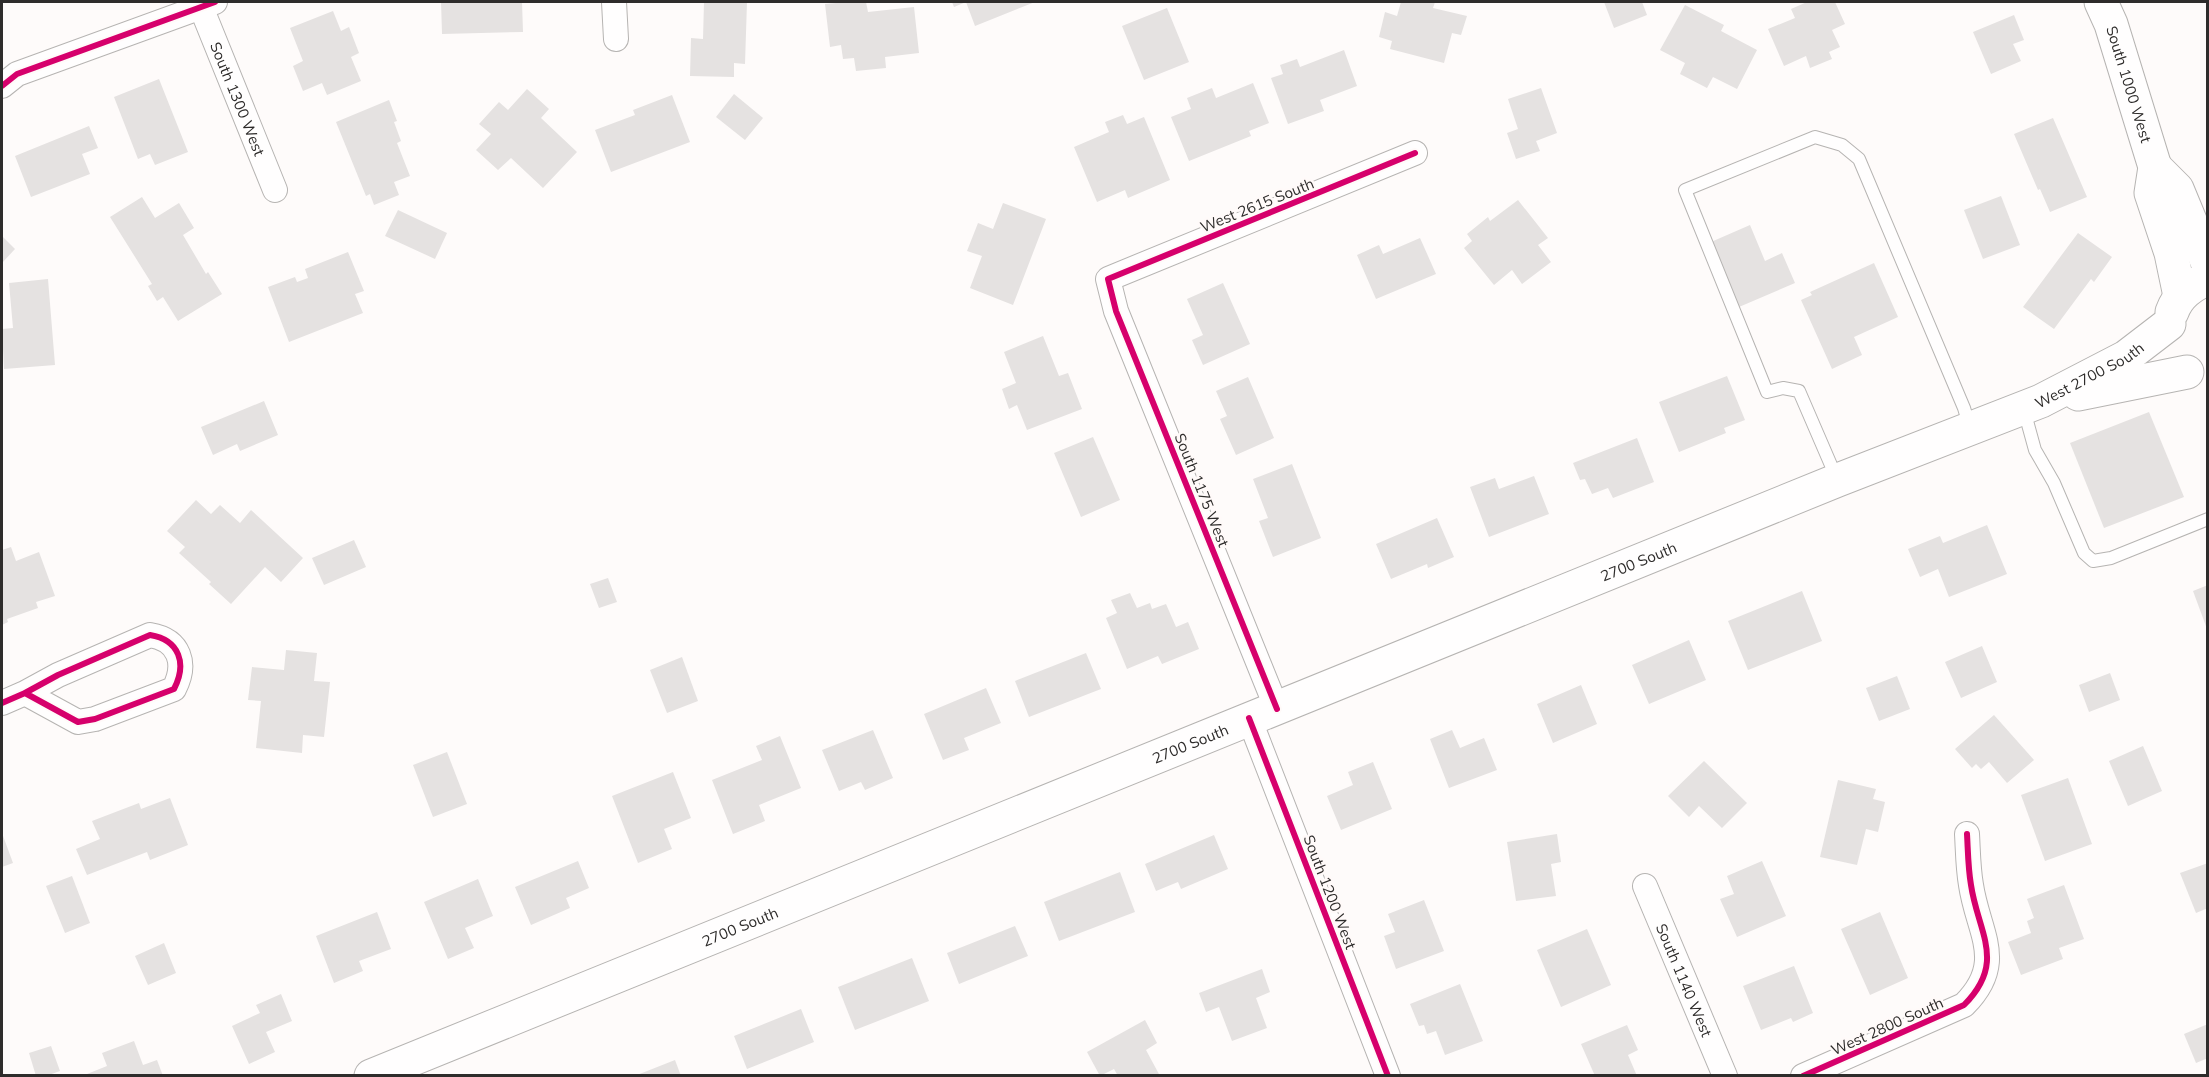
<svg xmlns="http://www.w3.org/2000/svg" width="2209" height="1077" viewBox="0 0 2209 1077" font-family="Mulish,sans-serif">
<rect width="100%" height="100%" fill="#fefbfa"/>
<!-- building -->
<g fill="#e5e2e1">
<path d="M441,2h81l1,30 -81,2z"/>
<path d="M704,2h43l-2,62 -11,-1v14l-44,-1 1,-38 12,1z"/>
<path d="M847,2h19l2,10 46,-5 5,46 -34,4 1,11 -30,3 -2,-13 -11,1 -2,-14 -11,2 -5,-43z"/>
<path d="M952,2h83l-60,24 -9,-24 -12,5z"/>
<path d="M1401,2h34l-2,6 34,8 -6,19 -9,-2 -8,30 -54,-14 2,-8 -13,-4 6,-25 12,4z"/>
<path d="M1604,2h38l5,13 -33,13z"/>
<path d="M1807,2h28l10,22 -13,6 8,17 -11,5 3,7 -22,9 -4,-12 -22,10 -16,-37 27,-11 -4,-9z"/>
<path d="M1685,5l39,20 -3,6 36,19 -20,39 -24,-12 -6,11 -27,-14 5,-11 -25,-13z"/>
<path d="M1167,8l22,54 -45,18 -22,-54z"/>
<path d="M333,11l8,20 8,-4 10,26 -8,4 10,24 -34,14 -5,-12 -19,8 -10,-25 10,-5 -13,-33z"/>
<path d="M2014,15l10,25 -11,4 8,17 -30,13 -18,-42z"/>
<path d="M1344,50l13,36 -37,14 4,11 -36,13 -17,-46 12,-4 -3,-9 17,-6 3,8z"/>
<path d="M159,79l29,73 -33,13 -5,-11 -12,5 -24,-62z"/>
<path d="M1253,83l16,40 -20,8 2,5 -62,25 -18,-44 20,-8 -4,-11 25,-10 4,10z"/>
<path d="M1541,88l16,45 -21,8 4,10 -24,8 -9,-26 11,-4 -10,-30z"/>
<path d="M527,89l22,20 -8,9 36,34 -34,36 -32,-30 -13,12 -22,-20 15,-16 -12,-10 20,-22 9,8z"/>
<path d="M734,94l29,24 -18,22 -29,-23z"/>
<path d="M672,95l18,47 -79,30 -16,-42 40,-15 -2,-5z"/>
<path d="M389,100l8,21 -3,1 7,19 -4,2 13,33 -16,6 5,13 -25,10 -4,-11 -4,2 -30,-74z"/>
<path d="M1123,115l4,9 17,-7 26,63 -42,18 -3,-8 -28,12 -23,-55 35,-15 -4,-10z"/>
<path d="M2053,118l34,79 -37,15 -10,-23 -2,1 -24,-56z"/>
<path d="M89,126l9,22 -16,6 8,20 -59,23 -16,-41z"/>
<path d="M2001,196l19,49 -37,14 -19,-49z"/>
<path d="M142,197l13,21 24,-15 15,25 -11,7 23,39 2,-2 14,22 -44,27 -15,-24 -6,4 -9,-15 4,-2 -42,-67z"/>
<path d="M1518,200l30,38 -10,7 13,17 -29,22 -10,-14 -18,15 -30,-37 8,-7 -5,-7 21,-17 2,4z"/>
<path d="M1003,203l43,16 -33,86 -43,-17 12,-32 -15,-5 11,-28 15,6z"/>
<path d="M398,210l49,23 -12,26 -50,-23z"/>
<path d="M1750,225l15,36 17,-8 13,30 -56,24 -28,-65z"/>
<path d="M2078,233l34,24 -18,25 -3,-3 -37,50 -31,-22z"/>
<path d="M2,236l13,13 -13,14z"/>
<path d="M1420,238l16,36 -60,25 -19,-44 22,-10 4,9z"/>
<path d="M348,252l16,39 -9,3 8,19 -74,29 -21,-55 27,-10 2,5 11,-4 -3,-9z"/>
<path d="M1874,263l24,54 -44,20 8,18 -30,14 -31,-69 11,-5 -2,-3z"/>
<path d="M48,279l7,86 -51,4 -2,-40 11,-1 -4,-45z"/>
<path d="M1223,283l27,61 -47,21 -11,-25 11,-5 -16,-36z"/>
<path d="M1043,336l16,40 9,-3 14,36 -55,21 -10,-25 -8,4 -7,-20 14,-6 -12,-31z"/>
<path d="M1727,376l18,44 -21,8 2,5 -47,19 -20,-50z"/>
<path d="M1248,377l26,61 -38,17 -16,-36 7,-3 -11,-25z"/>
<path d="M264,401l14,34 -38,16 -3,-7 -24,11 -12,-28z"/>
<path d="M2149,412l35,85 -80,31 -34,-85z"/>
<path d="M1093,437l27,63 -39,17 -27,-64z"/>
<path d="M1637,438l17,44 -41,16 -5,-10 -16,6 -7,-15 -5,1 -7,-17z"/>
<path d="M1292,464l29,74 -48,19 -14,-36 9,-3 -15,-39z"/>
<path d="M1534,476l15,38 -60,23 -19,-50 25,-9 4,11z"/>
<path d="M196,500l15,14 9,-9 20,18 11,-13 52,48 -22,24 -16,-15 -34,37 -22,-20 2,-2 -32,-29 6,-6 -18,-16z"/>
<path d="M1437,518l17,39 -26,11 -1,-4 -36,15 -15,-35z"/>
<path d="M1987,525l20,49 -58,23 -11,-28 -18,8 -12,-28 32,-13 3,7z"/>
<path d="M354,540l12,27 -42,18 -12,-27z"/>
<path d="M11,547l5,14 23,-9 16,44 -19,6 2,6 -31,11 1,3 -6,3v-75z"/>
<path d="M608,578l9,24 -18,6 -9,-24z"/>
<path d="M2208,585v44h-1l-14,-38z"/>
<path d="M1802,591l20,50 -74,29 -20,-49z"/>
<path d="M1130,593l7,15 13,-5 2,6 14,-5 10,23 12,-5 11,27 -37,15 -4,-8 -31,13 -21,-51 11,-5 -6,-13z"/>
<path d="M1689,640l17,40 -57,24 -17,-39z"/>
<path d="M1982,646l15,36 -36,16 -16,-36z"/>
<path d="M286,650l31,3 -3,28 16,1 -6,55 -21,-2 -1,18 -46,-5 5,-47 -13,-1 4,-33 32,3z"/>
<path d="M1086,653l15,36 -72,28 -14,-36z"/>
<path d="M682,657l16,44 -31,12 -17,-43z"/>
<path d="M2110,673l10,27 -31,12 -10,-27z"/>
<path d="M1897,676l13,33 -31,12 -13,-33z"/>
<path d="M1581,685l16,39 -44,19 -16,-39z"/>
<path d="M986,688l15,35 -37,15 5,12 -26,10 -19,-46z"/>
<path d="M1994,715l40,45 -27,23 -18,-21 -8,7 -5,-5 -4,4 -17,-19z"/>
<path d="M873,730l20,48 -28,12 -4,-8 -22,9 -17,-41z"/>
<path d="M1452,730l8,18 24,-10 13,32 -48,18 -19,-49z"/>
<path d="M780,736l21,52 -42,17 6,16 -32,13 -21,-54 50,-20 -6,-14z"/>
<path d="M2143,746l19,45 -34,15 -19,-45z"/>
<path d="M447,752l20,52 -34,13 -20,-52z"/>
<path d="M1704,761l43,42 -25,25 -23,-22 -10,11 -21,-21z"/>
<path d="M1373,762l19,47 -51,21 -14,-34 26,-11 -5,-13z"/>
<path d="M673,772l18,46 -27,11 8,20 -34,14 -26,-67z"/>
<path d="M2068,778l24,66 -47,17 -24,-66z"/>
<path d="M1838,780l38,9 -3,10 12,3 -7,30 -12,-3 -9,36 -37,-8z"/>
<path d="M170,798l18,47 -38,15 -3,-8 -60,23 -11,-26 24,-10 -8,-18 47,-18 2,6z"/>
<path d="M2,833l11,30 -11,4z"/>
<path d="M1557,834l4,28 -10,2 5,32 -40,5 -9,-59z"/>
<path d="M1214,835l14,34 -47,20 -3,-7 -22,9 -11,-27z"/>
<path d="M578,861l11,27 -23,10 4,10 -39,17 -16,-38z"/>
<path d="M1762,861l24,55 -49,21 -17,-38 14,-5 -7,-18z"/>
<path d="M2208,863v45l-12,5 -16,-40z"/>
<path d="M1120,872l15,40 -76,29 -15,-39z"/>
<path d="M72,876l18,47 -25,10 -19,-47z"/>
<path d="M478,879l15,37 -28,12 9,20 -26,11 -24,-57z"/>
<path d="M2064,885l20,54 -25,9 4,11 -42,16 -13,-33 23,-9 -4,-12 7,-3 -7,-19z"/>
<path d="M1424,900l20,51 -48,18 -12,-33 11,-4 -7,-18z"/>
<path d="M377,912l14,37 -32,12 4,10 -29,12 -18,-47z"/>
<path d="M1880,912l28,66 -38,17 -29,-66z"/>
<path d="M1015,926l13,30 -69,28 -12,-31z"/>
<path d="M1587,929l24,56 -50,22 -24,-57z"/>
<path d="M164,943l12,30 -28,12 -13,-29z"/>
<path d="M912,958l17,43 -74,29 -17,-43z"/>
<path d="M1794,966l19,47 -20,9 -2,-4 -30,12 -18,-44z"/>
<path d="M1262,969l8,23 -14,6 11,30 -35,13 -13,-34 -13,5 -7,-19z"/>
<path d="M1460,984l23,57 -38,14 -9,-24 -9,3 -3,-9 -5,1 -9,-22z"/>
<path d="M281,994l11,27 -26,11 9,20 -26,12 -17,-38 28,-13 -4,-8z"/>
<path d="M801,1009l13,33 -67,27 -13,-33z"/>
<path d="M1145,1020l12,23 -11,7 14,26h-42l-4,-7 -14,7 -13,-24z"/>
<path d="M2208,1024v34l-12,5 -12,-29z"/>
<path d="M1627,1025l11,25 -10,5 9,21h-42l-14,-32z"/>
<path d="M134,1041l9,24 14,-5 6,16h-81l25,-10 -5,-13z"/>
<path d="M51,1046l9,25 -14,5h-10l-7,-23z"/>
<path d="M675,1060l6,16h-44v-1z"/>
</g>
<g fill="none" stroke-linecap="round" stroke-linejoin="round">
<!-- lane casing -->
<g stroke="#b6b4b2" stroke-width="14">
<g id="lane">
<path d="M2024,410l11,40 19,33 30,70 9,8 18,-3 97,-39"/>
<path d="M1837,479l-38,-88 -16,-3 -16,4 -82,-202 130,-53 27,8 17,14 105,249 6,20"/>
</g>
</g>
<!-- street casing -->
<g stroke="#b6b4b2" stroke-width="26">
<g id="street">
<path d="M614,2l2,37"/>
<path id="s1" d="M201,7l74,183"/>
<path d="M2,86l15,-12 198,-72"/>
<path d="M2,703l23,-10 33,-18 92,-40c30,5 37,29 24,54l-79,30 -17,3 -53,-29"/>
<path d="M1277,709l-161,-398 -8,-32 307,-126"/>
<path d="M1249,718l139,358"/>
<path id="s2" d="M1645,886l80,190"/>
<path d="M1803,1076l161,-71c43,-43 14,-72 7,-120 -3,-17 -3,-34 -4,-51"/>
</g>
</g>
<!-- secondary casing -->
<g stroke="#b6b4b2" stroke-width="35">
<g id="secondary">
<path id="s3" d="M2101,2l10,22 44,143 -4,26 20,60 9,43"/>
<path d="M2155,167l22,22 31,75"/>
<path d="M2172,312c6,-17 19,-26 36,-34"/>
<path d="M2078,394l109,-22"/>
<path id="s4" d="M371,1076l1467,-596 203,-79 85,-44 43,-33"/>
</g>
</g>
<!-- lane -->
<use href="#lane" stroke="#fffefe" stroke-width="12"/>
<!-- street -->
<use href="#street" stroke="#fffefe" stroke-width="24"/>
<!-- secondary -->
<use href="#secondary" stroke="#fffefe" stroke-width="33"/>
<!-- cycleway casing -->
<g stroke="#fffaf9" stroke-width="10">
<g id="cycleway">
<path d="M2,86l15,-12 198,-72"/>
<path d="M2,703l23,-10 33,-18 92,-40c30,5 37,29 24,54l-79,30 -17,3 -53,-29"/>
<path d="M1277,709l-161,-398 -8,-32 307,-126"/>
<path d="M1249,718l139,358"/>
<path d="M1803,1076l161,-71c43,-43 14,-72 7,-120 -3,-17 -3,-34 -4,-51"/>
</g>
</g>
<!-- cycleway -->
<use href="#cycleway" stroke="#d6006c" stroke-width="6"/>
</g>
<g text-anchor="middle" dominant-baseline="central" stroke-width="5" stroke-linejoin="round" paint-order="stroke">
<!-- street labels -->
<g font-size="15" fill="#2e2c2b" stroke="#fffaf9">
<text stroke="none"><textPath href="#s3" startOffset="87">South 1000 West</textPath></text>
<text stroke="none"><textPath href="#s1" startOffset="99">South 1300 West</textPath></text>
<text transform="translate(1257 205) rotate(-22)">West 2615 South</text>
<text stroke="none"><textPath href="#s4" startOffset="1856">West 2700 South</textPath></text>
<text transform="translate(1202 490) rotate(68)">South 1175 West</text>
<text stroke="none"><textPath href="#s4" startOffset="1368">2700 South</textPath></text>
<text stroke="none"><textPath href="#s4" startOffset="884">2700 South</textPath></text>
<text transform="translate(1330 892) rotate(69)">South 1200 West</text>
<text stroke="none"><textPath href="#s4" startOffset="398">2700 South</textPath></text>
<text stroke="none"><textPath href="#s2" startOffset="102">South 1140 West</textPath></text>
<text transform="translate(1887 1026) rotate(-24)">West 2800 South</text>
</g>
</g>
<!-- border -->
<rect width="2209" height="1077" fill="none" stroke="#2e2c2b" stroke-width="6"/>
</svg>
